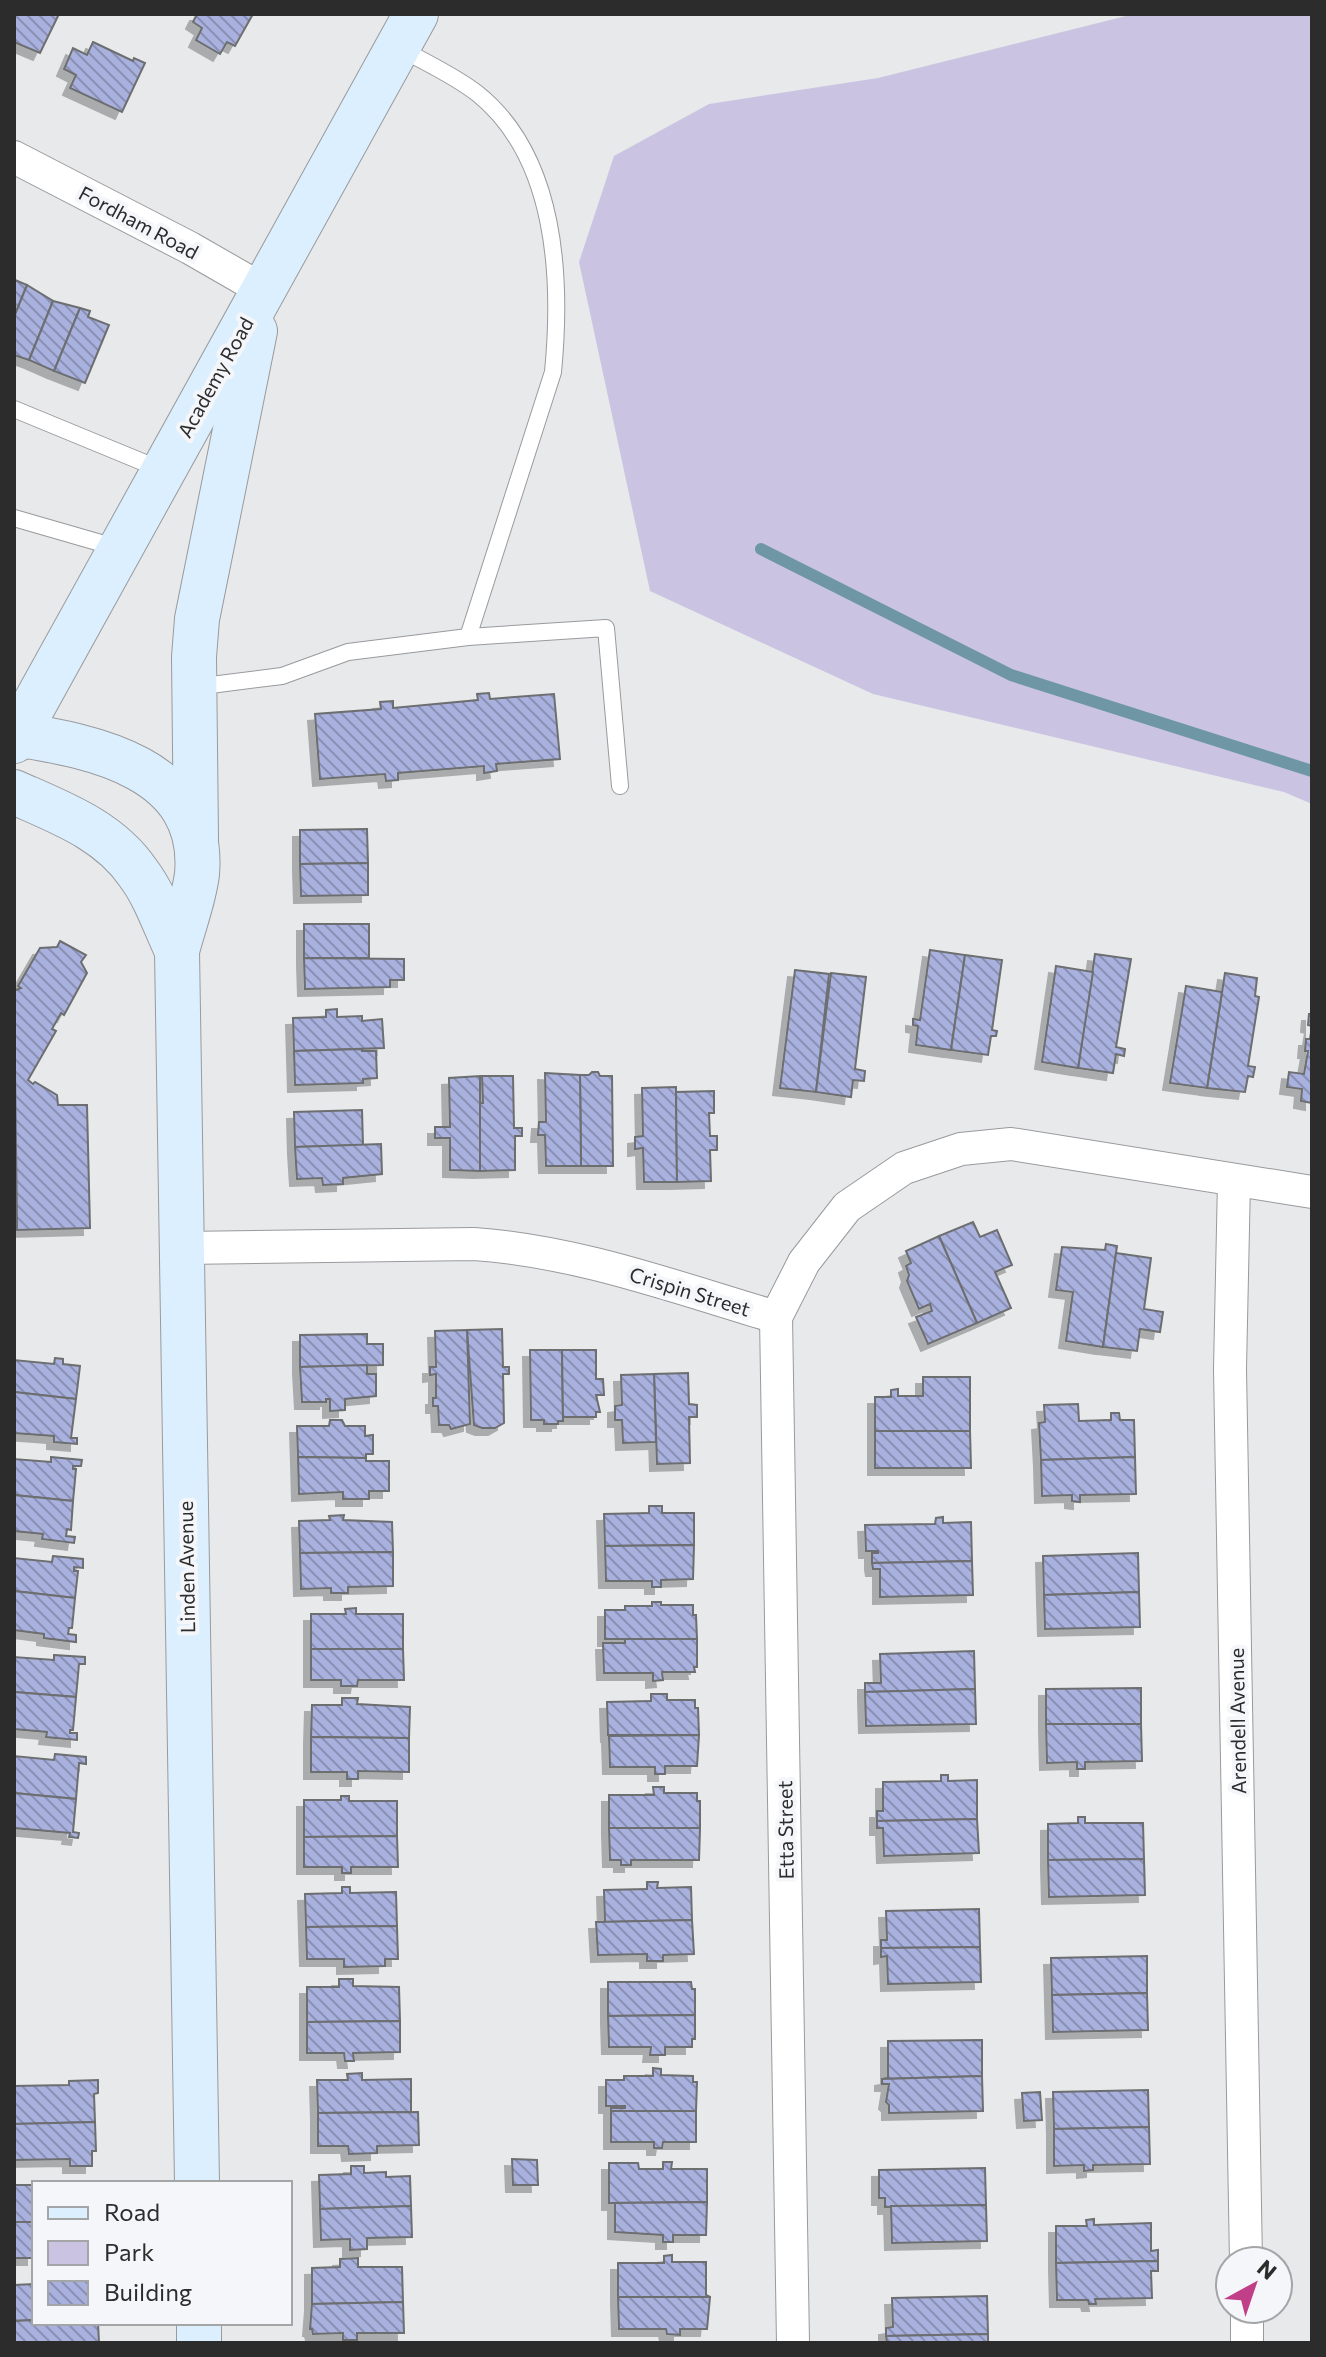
<svg xmlns="http://www.w3.org/2000/svg" width="1326" height="2357" viewBox="0 0 1326 2357" font-family="Commissioner,sans-serif">
<defs>
<pattern id="building-back-hatch" width="6" height="6" patternUnits="userSpaceOnUse" patternTransform="scale(2)"><rect width="6" height="6" fill="#a9b1de"/><path d="M-1 5l2 2M0 0l6 6M5-1l2 2" fill="none" stroke="#8a90b4"/></pattern>
<filter id="shadow"><feDropShadow dx="-7" dy="7" stdDeviation="0" flood-color="#0004"/></filter>
</defs>
<rect width="100%" height="100%" fill="#e7e9eb"/>
<!-- green -->
<path fill="#cac4e2" d="M1312,14v790l-28,-12 -411,-98 -223,-103 -71,-329 35,-106 95,-52 169,-26 252,-63z"/>
<g fill="none" stroke-linecap="round" stroke-linejoin="round">
<!-- stream -->
<path stroke="#6e96a5" stroke-width="12" d="M761,549l250,126 301,96"/>
</g>
<!-- building -->
<g fill="url(#building-back-hatch)" stroke="#6d6e70" stroke-width="2" filter="url(#shadow)">
<path d="M14,14h45l-19,39 -26,-11z"/>
<path d="M197,14h56l-18,32 -8,-4 -7,12 -24,-14 6,-12 -9,-6z"/>
<path d="M93,42l40,19 1,-3 11,5 -23,49 -52,-24 6,-13 -12,-6 9,-21 14,7z"/>
<path d="M15,280l12,5 -13,32v-36z"/>
<path d="M27,285l26,16 -24,59 -15,-5v-38z"/>
<path d="M53,301l27,7 -26,63 -25,-11z"/>
<path d="M80,308l10,3 -2,6 21,8 -24,58 -31,-12z"/>
<path d="M489,693l1,6 64,-5 6,65 -64,5 1,7 -13,2v-7l-86,7v7l-12,1 -1,-7 -65,5 -5,-65 66,-5 -1,-7 13,-1v7l85,-8 -1,-6z"/>
<path d="M367,829l1,34 -68,1v-34z"/>
<path d="M368,863v32l-67,1 -1,-32z"/>
<rect x="304" y="924" width="65" height="34"/>
<path d="M60,941l26,14 -5,7 6,11 -23,42 -3,-2 -9,16 4,2 -28,49 5,4 2,-2 22,13 1,10h29l3,123 -73,2 -3,-242 2,2 5,-2 -3,-2 22,-38 17,-1z"/>
<path d="M930,950l35,5 -14,95 -35,-5 2,-19 -5,-1v-6l7,1z"/>
<path d="M1095,954l36,5 -15,88 9,2 -1,7 -8,-2 -3,19 -35,-5z"/>
<path d="M965,955l37,5 -10,70 5,1 -1,5h-5l-3,19 -37,-5z"/>
<path d="M304,958l100,1v21h-14v7l-85,2z"/>
<path d="M1056,966l37,6 -15,96 -36,-6z"/>
<path d="M795,970l34,4 -13,118 -36,-4z"/>
<path d="M831,973l35,4 -11,92 10,2 -1,10 -11,-1 -2,17 -35,-5z"/>
<path d="M1225,973l32,5 -2,18 4,1 -11,69 7,1 -2,10 -5,-1 -3,16 -38,-4z"/>
<path d="M1186,986l36,6 -15,96 -37,-5z"/>
<path d="M337,1009v8l25,-1v5l20,-2 2,29 -90,3 -1,-33 33,-1v-7z"/>
<path d="M1309,1014h3v89l-11,-2 1,-12 -15,-2 2,-15 15,2 4,-23h-3l1,-12h4l2,-13 -4,-1z"/>
<path d="M362,1049v2h14l1,27 -14,1v4l-68,2 -1,-34z"/>
<path d="M592,1072h6l2,4h12l1,90h-32l-1,-91h9z"/>
<path d="M545,1073l35,2 1,91h-35l-1,-31h-7l1,-13h7z"/>
<path d="M480,1076v95l-30,-1v-32h-15v-11h15l-1,-49z"/>
<path d="M482,1076h31l1,52h8v8h-7v34l-35,1v-68h3z"/>
<path d="M676,1087l1,95h-33l-1,-34 -8,1v-12l8,-1 -1,-48z"/>
<path d="M714,1091v22h-5l1,23h7v14h-7l1,31 -34,1 -1,-90z"/>
<path d="M362,1110l1,35 -68,2 -1,-35z"/>
<path d="M381,1144l1,30 -39,4v6l-20,1 -1,-7 -25,1 -2,-32z"/>
<path d="M973,1222l7,15 17,-7 15,35 -17,7 16,36 -34,15 -38,-87z"/>
<path d="M939,1236l38,87 -49,21 -12,-27 16,-6 -2,-7 -11,5 -12,-28 2,-6 -3,-9 5,-3 -5,-12z"/>
<path d="M1106,1244l11,2 -14,101 -37,-6 7,-49 -17,-2 6,-43 43,3z"/>
<path d="M1116,1253l35,5 -7,51 19,3 -3,20 -20,-3 -3,22 -34,-4z"/>
<path d="M502,1329l1,38h6v7h-6l1,49 -9,5h-13l-8,-3 -7,-95z"/>
<path d="M467,1330l3,94 -19,5 -2,-4h-10l-1,-19h-5v-8h3v-24l-6,1v-8h6l-1,-36z"/>
<path d="M367,1334v10h16v21l-83,2v-32z"/>
<path d="M530,1350h32l1,71h-5v3h-14v-4h-13z"/>
<path d="M562,1350h34v29h7l1,16h-8l4,17h-4v5h-33z"/>
<path d="M55,1358l8,1v5l17,2 -4,33 -62,-7v-32l40,4z"/>
<path d="M367,1365v9h9v22l-31,3v11l-15,1v-12h-4v3h-24l-2,-35z"/>
<path d="M688,1373l1,31 8,1v12h-8l1,46 -33,1 -3,-90z"/>
<path d="M654,1374l2,68 -33,1 -1,-23h-7v-14l7,-1 -1,-30z"/>
<path d="M923,1377h47v54h-95v-34h16v-7l7,-1v7h25z"/>
<path d="M14,1392l62,7 -5,39h6v6l-23,-2v-6l-40,-3z"/>
<path d="M1078,1404l1,17 32,-1v-7h8l1,7h14l1,37 -94,3 -2,-37 6,-1 -1,-17z"/>
<path d="M330,1420h12l3,6h20v10l8,-1v19h-7v4l-68,-1 -1,-31h32z"/>
<path d="M875,1431h95l1,37h-96z"/>
<path d="M51,1457l31,3 -1,6h-8v3h3l-3,32 -59,-6v-36l37,3z"/>
<path d="M298,1457l68,1v3h23v30h-20v8h-26v-7l-44,2z"/>
<path d="M1135,1457l1,37 -56,1v7l-8,-1v-6l-30,1 -1,-36z"/>
<path d="M14,1495l59,6 -2,29 -4,-1 -1,7 9,1 -1,6 -32,-4 1,-5 -29,-3z"/>
<path d="M649,1506h13v7h32v32l-89,1 -1,-32 45,-1z"/>
<path d="M344,1515l-1,5 49,2 1,30 -93,1 -1,-32 31,-1 -1,-4z"/>
<path d="M943,1517v6l28,-1 1,39 -100,2v-10h6v-2h-12l-1,-26 70,-1 1,-6z"/>
<path d="M694,1545l-1,34 -32,1v7h-9v-6h-46l-1,-35z"/>
<path d="M393,1552v34l-45,1v6h-17v-5l-30,1 -1,-36z"/>
<path d="M1138,1553l1,39 -95,3 -1,-39z"/>
<path d="M53,1556l30,3v9l-9,-1v4h4l-3,27 -61,-7v-33l38,4z"/>
<path d="M972,1561l1,34 -93,2v-28h-7l-1,-6z"/>
<path d="M14,1591l61,7 -3,30h-3l-1,6 8,1v7l-32,-4v-4l-30,-4z"/>
<path d="M1139,1592l1,35 -95,2 -1,-34z"/>
<path d="M652,1602h9v3h32v10h3l1,24h-92v-29h20v-4h27z"/>
<path d="M356,1608v6h47v35h-92v-35h35l-1,-5z"/>
<path d="M625,1639h72v28h-3l1,5h-33l1,8 -10,1v-8h-49l-1,-30h22z"/>
<path d="M311,1649h92l1,31h-46l-1,6h-16v-6h-30z"/>
<path d="M974,1651l1,38 -110,3v-9h16l-1,-29z"/>
<path d="M54,1655l31,2v7h-6l-3,33 -62,-5v-35l40,3z"/>
<path d="M1141,1688v36h-95v-35z"/>
<path d="M975,1689l1,35 -110,2 -1,-34z"/>
<path d="M14,1692l62,5 -3,33h-3v3h7v7l-31,-3 1,-5 -33,-3z"/>
<path d="M651,1694h16v6h28v8h3l1,27h-91l-1,-33 44,-1z"/>
<path d="M342,1698h16l-1,6 53,3 -1,31 -98,-1 1,-32h30z"/>
<path d="M1046,1724h95l1,37 -57,1v7h-8v-7l-30,1z"/>
<path d="M699,1735l-2,31h-32v8h-10v-7h-45l-1,-31z"/>
<path d="M311,1737l98,1v34l-51,-1v8h-11v-7h-36z"/>
<path d="M55,1754l31,3v7l-7,-1 -3,36 -62,-6v-37l40,4z"/>
<path d="M941,1775h7v6l29,-1v39l-100,2v-10h6v-29l58,-1z"/>
<path d="M653,1787h11v6h33v8h3v27h-91v-33h45z"/>
<path d="M14,1793l62,6 -3,33 6,1 -1,5 -9,-1 1,-4 -56,-5z"/>
<path d="M341,1796h8v5h48v35l-93,1v-37h37z"/>
<path d="M1078,1817h7v6h58l1,36 -96,1v-36l30,-1z"/>
<path d="M977,1819l2,34 -95,3 -1,-28h-6v-7z"/>
<path d="M609,1828h91l-1,32h-68v5h-10v-5h-11z"/>
<path d="M397,1836l1,31h-47v6h-9v-6h-38v-30z"/>
<path d="M1144,1859l1,36 -96,2 -1,-37z"/>
<path d="M647,1882h11l-1,6 34,-1 1,33 -87,2 -1,-32 43,-1z"/>
<path d="M342,1887h8v6l46,-1 1,34 -91,1 -1,-33 37,-1z"/>
<path d="M979,1909l1,38 -99,1v-8h6l-1,-29z"/>
<path d="M692,1920l2,34 -31,1v6h-16v-7l-49,1 -2,-33z"/>
<path d="M397,1926l1,33h-13v7l-41,1v-8h-37l-1,-32z"/>
<path d="M980,1947l1,35 -93,2 -1,-28 -6,1v-9z"/>
<path d="M1147,1956v37l-95,2 -1,-37z"/>
<path d="M339,1979h14v7l46,1 1,34 -93,1v-35h32z"/>
<path d="M608,1982h83l1,7h3v26l-87,1z"/>
<path d="M1147,1993l1,37 -95,2 -1,-37z"/>
<path d="M695,2015v24h-3v8h-27v8h-15l1,-8h-42l-1,-31z"/>
<path d="M400,2021v31l-47,1 1,8h-9l-1,-8h-37v-31z"/>
<path d="M982,2040v36l-100,3 6,-1v-37z"/>
<path d="M653,2068l8,1v6l32,1v6h4l-1,29h-85v-3h14v-2h-19v-26h18v-4h29z"/>
<path d="M362,2073v7l49,-1v33l-93,1 -1,-33h31l-1,-6z"/>
<path d="M982,2076l1,35 -94,2v-8l-3,-3 3,-18h-7v-5z"/>
<path d="M98,2080v13l-4,1 1,28 -81,2v-38l55,-1v-4z"/>
<path d="M1148,2090l1,37 -95,2 -1,-37z"/>
<path d="M1040,2092l2,28 -18,1 -2,-28z"/>
<path d="M611,2111h85v31h-33l-1,6h-8v-6h-43z"/>
<path d="M418,2112l1,33 -42,1v7l-28,1 -1,-8h-30v-33z"/>
<path d="M95,2122l1,29h-4v15h-22v-7l-56,1v-36z"/>
<path d="M1149,2127l1,37 -57,1v5l-9,1v-6l-30,1v-37z"/>
<path d="M512,2159l25,1 1,25h-25z"/>
<path d="M663,2162h9l-1,7h36v33l-98,1v-40h29l1,6h24z"/>
<path d="M351,2166h13v7l22,-1v5l24,-1 1,30 -91,3 -1,-34 32,-1z"/>
<path d="M985,2168l1,37 -101,2v-9h-6v-28z"/>
<rect x="14" y="2185" width="20" height="37"/>
<path d="M707,2202l-1,33h-33v7h-10v-7l-48,-3v-29z"/>
<path d="M986,2205l1,36 -95,2 -1,-37z"/>
<path d="M411,2206l1,31 -45,1v11l-17,1v-11l-29,1 -1,-31z"/>
<path d="M1094,2219v6l57,-2v28l7,-1v11l-102,2v-37h31l-1,-6z"/>
<rect x="14" y="2222" width="20" height="36"/>
<path d="M672,2255v7h34v33l4,2h-92v-34h46v-7z"/>
<path d="M358,2258v9h44l1,35 -91,2v-36l28,-1v-8z"/>
<path d="M1158,2261v10h-7l1,27 -57,1 1,5h-7l-1,-4h-31l-1,-37z"/>
<path d="M34,2284v36l-20,1v-36z"/>
<path d="M987,2296l1,38 -102,2v-8l7,-1 -1,-29z"/>
<path d="M618,2297h92l-3,32h-27v6l-13,-1 -1,-5h-47z"/>
<path d="M403,2302l1,31h-47v7h-14v-7l-30,1 -1,-5h-2l2,-25z"/>
<path d="M34,2320v3h64l1,20h-85v-22z"/>
<path d="M988,2334v9h-101l-1,-7z"/>
</g>
<g fill="none" stroke-linecap="round" stroke-linejoin="round">
<!-- lane casing -->
<g stroke="#999a9d" stroke-width="18">
<g id="lane">
<path d="M398,47c26,15 56,28 80,47 79,64 84,185 75,278l-85,265"/>
<path d="M14,409l148,61"/>
<path d="M14,518l104,30"/>
<path d="M195,687l87,-11 66,-24 120,-15 138,-9 14,158"/>
</g>
</g>
<!-- street casing -->
<g stroke="#999a9d" stroke-width="34">
<g id="street">
<path d="M14,157l176,91 73,42"/>
<path d="M1234,1181l-4,188 16,892"/>
<path d="M182,1248l292,-4c104,7 203,44 302,73"/>
<path d="M1247,2309v34"/>
<path d="M793,2343l-17,-1026 28,-55 43,-55 57,-39 57,-19 50,-5 301,48"/>
</g>
</g>
<!-- secondary casing -->
<g stroke="#999a9d" stroke-width="46">
<g id="secondary">
<path d="M14,734c79,12 192,34 183,140 -3,25 -14,53 -20,77l20,1232"/>
<path d="M14,741l402,-727"/>
<path d="M14,792c45,20 95,38 124,81 17,22 27,53 39,78"/>
<path d="M196,837l-2,-180 3,-38 58,-288"/>
<path d="M199,2323v20"/>
</g>
</g>
<!-- lane -->
<use href="#lane" stroke="#fff" stroke-width="16"/>
<!-- street -->
<use href="#street" stroke="#fff" stroke-width="32"/>
<!-- secondary -->
<use href="#secondary" stroke="#dbeffe" stroke-width="44"/>
</g>
<g text-anchor="middle" dominant-baseline="central" stroke-width="8" stroke-linejoin="round" paint-order="stroke">
<!-- street labels -->
<g font-size="20" fill="#2c2c2d" stroke="#f4f6f9">
<text transform="translate(139 222) rotate(28)">Fordham Road</text>
<text transform="translate(215 377) rotate(-61)">Academy Road</text>
<text transform="translate(690 1291) rotate(17)">Crispin Street</text>
<text transform="translate(186 1567) rotate(-91)">Linden Avenue</text>
<text transform="translate(1237 1721) rotate(-91)">Arendell Avenue</text>
<text transform="translate(785 1830) rotate(-91)">Etta Street</text>
</g>
</g>
<!-- border -->
<rect width="1326" height="2357" fill="none" stroke="#2c2c2d" stroke-width="32"/>
<!-- legend -->
<rect x="32" y="2181" width="260" height="144" fill="#f4f6f9" stroke="#a4a5a7" stroke-width="2"/>
<rect x="48" y="2207" width="40" height="12" fill="#dbeffe" stroke="#a4a5a7" stroke-width="2"/>
<text x="104" y="2221" font-size="24" fill="#2c2c2d">Road</text>
<rect x="48" y="2241" width="40" height="24" fill="#cac4e2" stroke="#a4a5a7" stroke-width="2"/>
<text x="104" y="2261" font-size="24" fill="#2c2c2d">Park</text>
<rect x="48" y="2281" width="40" height="24" fill="url(#building-back-hatch)" stroke="#a4a5a7" stroke-width="2"/>
<text x="104" y="2301" font-size="24" fill="#2c2c2d">Building</text>
<!-- north arrow -->
<g transform="translate(1254 2285) rotate(40)"><circle r="38" fill="#f4f6f9" stroke="#a4a5a7" stroke-width="2"/>
<path d="M0-6L14 30L0 20L-14 30Z" fill="#c13f87"/>
<text y="-12" font-size="22" font-weight="bold" text-anchor="middle" fill="#2c2c2d">N</text>
</g>
</svg>
